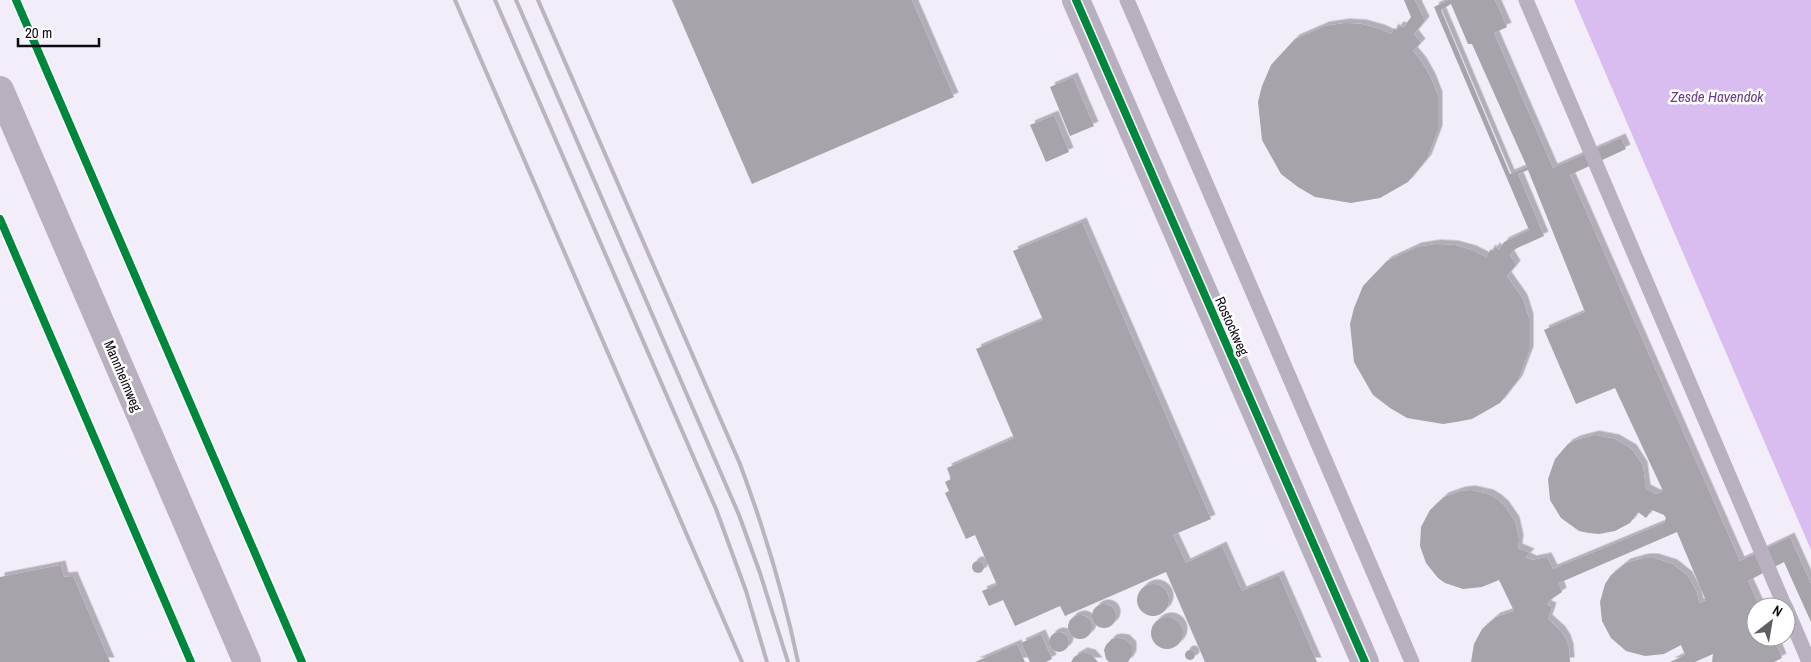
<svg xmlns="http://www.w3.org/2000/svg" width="1811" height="662" viewBox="0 0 1811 662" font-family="'Archivo Narrow',sans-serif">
<defs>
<filter id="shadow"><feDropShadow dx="4.5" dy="-4.5" stdDeviation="0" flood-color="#0004"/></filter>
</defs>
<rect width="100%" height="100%" fill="#faf7fd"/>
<!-- built -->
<path fill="#f3ecf9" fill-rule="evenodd" d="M0,0h1574l237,550v112h-1811zM1756,607h30v30h-30z"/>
<!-- water -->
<path fill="#d9bcf0" d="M1574,0h237v550z"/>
<!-- building -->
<g fill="#a7a3aa" fill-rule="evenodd" filter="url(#shadow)">
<path d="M672,0h240l42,97 -202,87z"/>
<path d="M1404,0h11l10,21 -11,13 7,9 -8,8 9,11 9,16 7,18v34l-11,29 -19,23 -28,16 -29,5 -36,-6 -17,-10 -17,-13 -19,-34 -4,-38 4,-16 9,-21 24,-26 30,-13 20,-3 17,1 18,5 11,5 3,-6 2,2 3,-4 5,1 7,-10z"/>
<path d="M1448,0h47l12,27 -13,6 59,135 68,-30 5,11 -56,26 170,386 50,-24 21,47v38l-27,-60 -36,19 12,26h-4v30h17l9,21 -8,4h-62l1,-8 -18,8h-25l15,-7 -4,-10 -17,9 -19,2 -19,-5 -15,-13 -9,-17 -2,-19 5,-18 6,-9 15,-12 18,-5h10l19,6 15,12 9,17 2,10 7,-2 -29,-69 -118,51 3,9 -12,8 -3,5 5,2 -4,12 13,12 5,8 3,9 1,14h-99l3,-18 8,-15 14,-12 18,-6 -15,-31 -17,7 -19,2 -18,-6 -7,-5 -12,-15 -6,-17 1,-19 9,-17 14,-13 17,-6 10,-1 18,4 8,5 7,6 11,16 4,18 -1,9 12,5 -4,4 6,3 15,-3 6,12 111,-46 2,-5 -2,-3 -12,-5 -6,8 -8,-6 -8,11 -15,8 -16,3 -10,-1 -10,-2 -18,-13 -11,-18 -2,-21 7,-20 13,-15 8,-4 19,-5 20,4 17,10 11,17 3,23 10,5 7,-3 -48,-103 -39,16 -32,-74 41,-18 -57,-142 -10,4 26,62 -29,13 -5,6 6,10 -9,11 16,23 6,19v33l-11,29 -18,23 -28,16 -16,3 -13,2 -36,-6 -17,-10 -17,-13 -19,-33 -4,-38 4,-16 9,-22 24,-25 30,-14 19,-3 18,1 18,5 14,7 5,-8 2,2 2,-4 4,3 5,-8 25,-12 -95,-223zM1451,4l17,40h4l55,123 -17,7 -69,-164z"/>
<path d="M1073,77l21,49 -24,10 -20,-49z"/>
<path d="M1054,115l15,37 -23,10 -16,-37z"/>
<path d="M1082,222l129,297 -38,16 13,28 36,-17 20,45 37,-16 38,87h-112l-39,-90 -101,44 -5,-10 -45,20 -12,-26 -14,6 -7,-15 15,-6 -22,-50 -9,4 -21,-46 4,-2 -4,-9 6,-3 -4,-11 67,-30 -38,-89 67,-29 -30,-69z"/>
<circle cx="978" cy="567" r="6"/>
<path d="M61,565l3,12 9,-1 37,86h-110v-85z"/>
<circle cx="1153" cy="600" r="16"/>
<circle cx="1104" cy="616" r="12"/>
<circle cx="1080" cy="627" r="12"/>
<circle cx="1167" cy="633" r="16"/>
<circle cx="1059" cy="642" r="10"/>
<path d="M1041,634l11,25 -6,3h-16l-9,-19z"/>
<path d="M1117,638l8,1 7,7v9l-4,7h-19l-3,-3 -2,-9 2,-5 6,-6z"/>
<path d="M1017,644l8,18h-50z"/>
<circle cx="1190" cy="655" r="5"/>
<path d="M1083,652l8,2 7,8h-27l3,-5z"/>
</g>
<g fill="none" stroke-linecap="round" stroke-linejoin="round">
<!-- lane -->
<g stroke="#b9b0bf" stroke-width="15">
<path d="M1127,0l285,662"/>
<path d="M1526,0l259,607"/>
<path d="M1786,608l23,54"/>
</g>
<!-- street -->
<g stroke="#b9b0bf" stroke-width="28">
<path d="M1076,0l289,662"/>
<path d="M0,90l247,572"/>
</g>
<!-- rail -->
<g stroke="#b9b4bd" stroke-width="4">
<path d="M455,0l287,662"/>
<path d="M495,0l221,509 30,82 21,71"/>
<path d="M516,0l223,515 21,58 28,89"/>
<path d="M538,0l202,464c24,65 44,130 58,198"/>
</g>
<!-- cycleway casing -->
<g stroke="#fff" stroke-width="11">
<g id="cycleway">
<path d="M16,0l286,662"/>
<path d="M1076,0l289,662"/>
<path d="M0,219l191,443"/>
</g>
</g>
<!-- cycleway -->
<use href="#cycleway" stroke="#00873e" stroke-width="8"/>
</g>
<g text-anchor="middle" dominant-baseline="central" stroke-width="5" stroke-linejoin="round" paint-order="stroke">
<!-- street labels -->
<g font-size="14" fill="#0e0a11" stroke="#fff">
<text transform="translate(1232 326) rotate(66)">Rostockweg</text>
<text transform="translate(123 376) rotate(67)">Mannheimweg</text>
</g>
<!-- water labels -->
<g font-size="15" font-style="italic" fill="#6c3a8c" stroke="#fff">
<text x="1717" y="96">Zesde Havendok</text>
</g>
</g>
<!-- north arrow -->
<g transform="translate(1771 622) rotate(31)"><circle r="24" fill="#ffffff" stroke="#9f9da0"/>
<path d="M0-4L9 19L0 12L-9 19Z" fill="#615d64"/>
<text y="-8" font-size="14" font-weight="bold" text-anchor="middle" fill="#0e0a11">N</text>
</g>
<!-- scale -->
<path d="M18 38v8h81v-8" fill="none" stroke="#0e0a11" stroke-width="2.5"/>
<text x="25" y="38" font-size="15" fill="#0e0a11" stroke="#ffffff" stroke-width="4" paint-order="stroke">20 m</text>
</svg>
